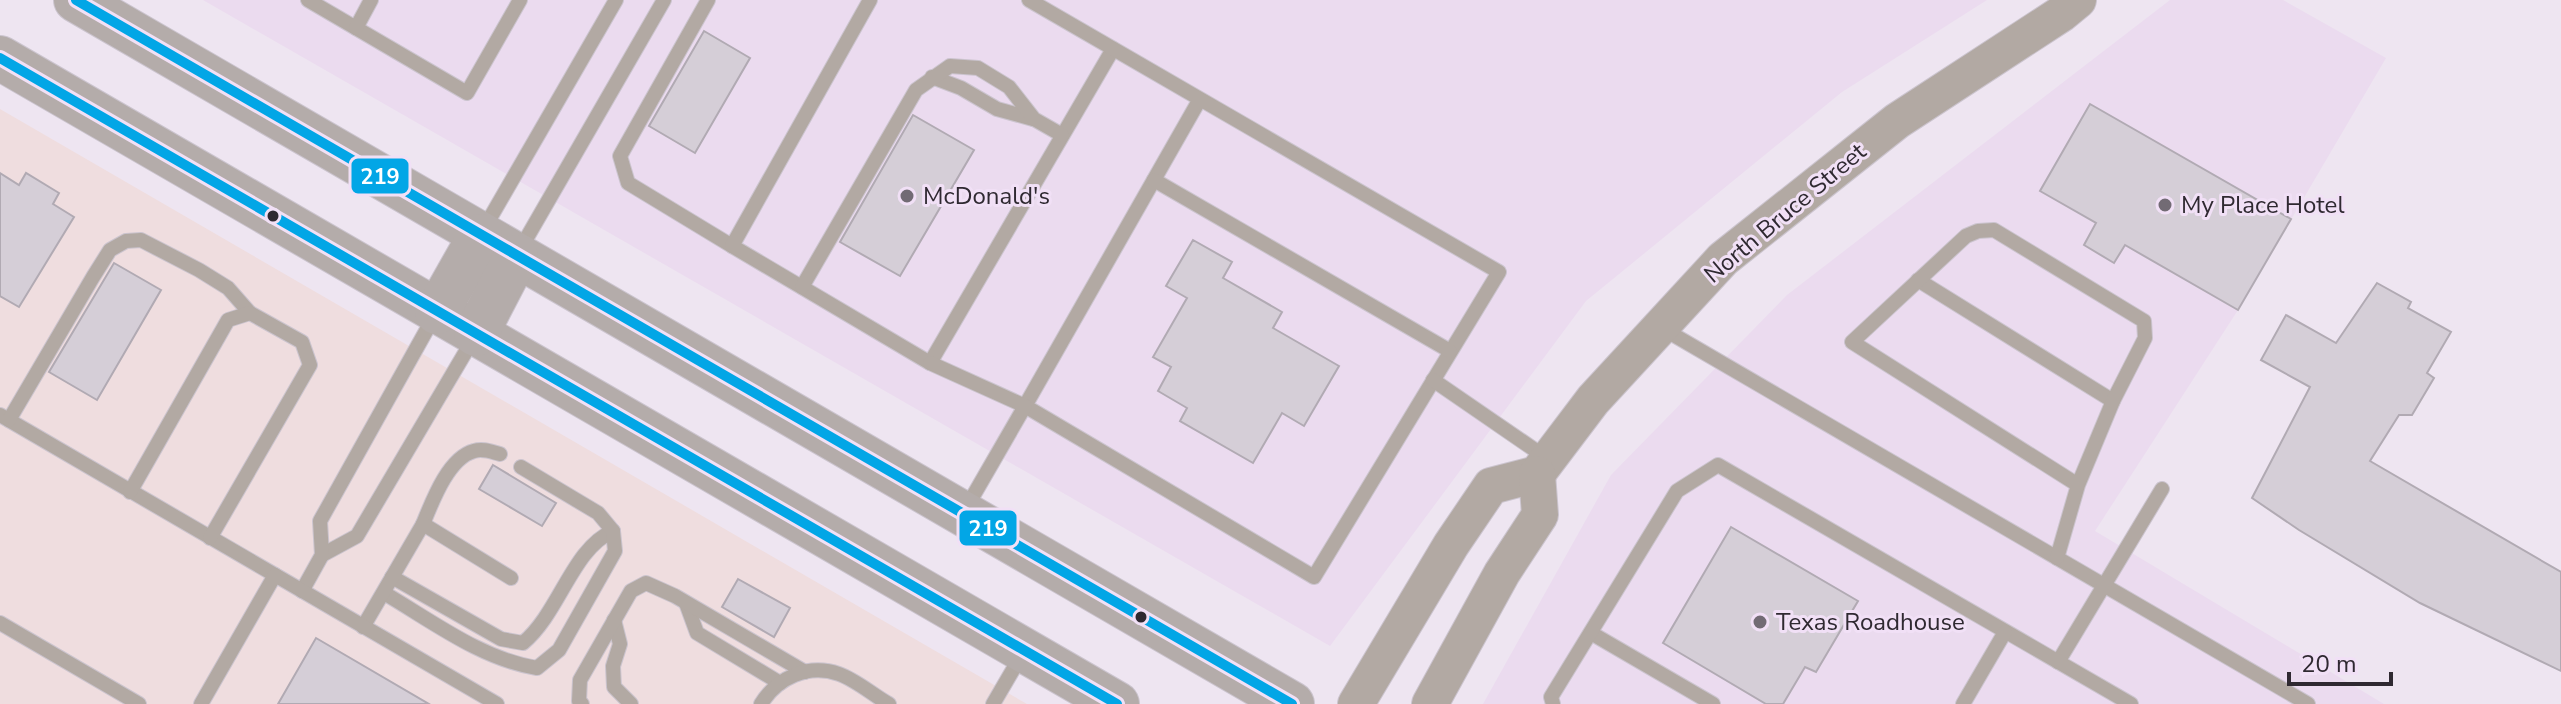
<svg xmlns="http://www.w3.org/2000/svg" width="2561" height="704" viewBox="0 0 2561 704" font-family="'Nunito Sans',sans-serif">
<rect width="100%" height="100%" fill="#eee5f1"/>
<!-- built -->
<g fill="#ebdbef">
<path d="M203,0h1784l-145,92 -256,209 -256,345z"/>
<path d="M2170,0h113l103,58 -148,252 -143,221 289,173h-901l128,-229 176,-180z"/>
</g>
<!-- industrial -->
<path fill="#efdddf" d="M0,109l1027,595h-1027z"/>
<!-- building -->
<g fill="#d5ced7" stroke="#b1aab3" stroke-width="2">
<path d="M704,31l46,27 -55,95 -46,-27z"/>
<path d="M2090,104l201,115 -53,91 -113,-65 -11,18 -30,-18 12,-22 -56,-32z"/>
<path d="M913,115l61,35 -74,126 -60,-34z"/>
<path d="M0,173l19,12 7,-12 33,20 -6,11 21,13 -55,90 -19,-11z"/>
<path d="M1193,240l39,22 -9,16 59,34 -9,16 66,38 -35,60 -22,-13 -29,50 -73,-42 7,-13 -29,-17 13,-24 -18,-10 34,-59 -21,-12z"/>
<path d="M114,263l47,27 -64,110 -48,-28z"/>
<path d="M2377,283l34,19 -3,6 43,24 -24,41 7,5 -22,37h-13l-29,46 191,111v99l-141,-68 -121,-73 -47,-32 58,-111 -49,-27 25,-45 50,28z"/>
<path d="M493,465l63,38 -14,23 -63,-37z"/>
<path d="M1731,527l127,74 -42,71 -11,-5 -22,37h-17l-103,-61z"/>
<path d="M738,579l52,29 -16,29 -52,-30z"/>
<path d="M316,638l113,66h-151z"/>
</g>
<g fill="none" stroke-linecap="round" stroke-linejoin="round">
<!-- service casing -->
<g stroke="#cbc4ce" stroke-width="16">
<g id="service">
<path d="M308,0l159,93 53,-93"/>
<path d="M708,0l-88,156 8,27 104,63"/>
<path d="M870,0l-138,246 198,117 183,-314"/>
<path d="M1029,0l470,272 -185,305 -289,-171 175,-307"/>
<path d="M356,28l15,-28"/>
<path d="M932,77l29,11 36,21 36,10"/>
<path d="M1154,180l296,171"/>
<path d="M482,232l134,-232"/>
<path d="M518,253l146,-253"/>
<path d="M1918,280l195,121"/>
<path d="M802,287l114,-197 34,-24 28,2 31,19 25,32 28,16"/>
<path d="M1660,327l648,377"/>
<path d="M930,363l95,43 -60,104"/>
<path d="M1433,380l115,79"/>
<path d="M0,415l275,160"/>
<path d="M9,420l84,-143 17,-27 16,-9 15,-1 58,30 29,18 22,25"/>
<path d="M130,492l98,-172 22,-7 52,29 8,23 -100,173"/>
<path d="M423,524c9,-22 25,-66 51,-73 9,-3 18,1 26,3"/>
<path d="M322,555l35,-19 118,-200"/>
<path d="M2057,558l21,-73 -226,-143 114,-106 12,-5 16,-1 150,91 1,17 -32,63 -35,84"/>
<path d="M392,577l109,62 22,4c37,-31 49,-94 90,-112"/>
<path d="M302,591l20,-36 -2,-34 115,-206"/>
<path d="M384,593c48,28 97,66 153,75l22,-18 56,-99 -2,-20 -15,-18 -77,-46"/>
<path d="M686,603l11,30 83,50"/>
<path d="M614,620l6,24 -7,22 1,21 17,17"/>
<path d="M0,623l139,81"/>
<path d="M363,627l60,-103 88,54"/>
<path d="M1591,633l122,71"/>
<path d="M2058,662l104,-173"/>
<path d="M201,704l74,-129 222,129"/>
<path d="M582,704l-3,-3 1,-21 51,-89 15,-8 29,13 130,76"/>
<path d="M761,704c16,-26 47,-41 78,-30 17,6 34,21 50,30"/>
<path d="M993,704l28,-48"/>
<path d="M1553,704l-2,-7 126,-206 41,-26 413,239"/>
<path d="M1963,704l42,-72"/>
</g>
</g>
<!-- tertiary casing -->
<g stroke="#cbc4ce" stroke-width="38">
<g id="tertiary">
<path d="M1356,704l95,-159 40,-59 46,-12 56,-74 130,-141 174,-138 164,-107 17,-14"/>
<path d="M1430,704l72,-131 38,-58 -3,-41"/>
</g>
</g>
<!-- primary casing -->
<g stroke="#cbc4ce" stroke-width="46">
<g id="primary">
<path d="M76,0l1216,704"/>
<path d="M0,58l1117,646"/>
<path d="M437,312l43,-76"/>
<path d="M476,334l40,-77"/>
</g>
</g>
<!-- service -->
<use href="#service" stroke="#b2a9a3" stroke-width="14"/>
<!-- tertiary -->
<use href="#tertiary" stroke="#b2a9a3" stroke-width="36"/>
<!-- primary -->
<use href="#primary" stroke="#b4acaa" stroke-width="44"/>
<!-- bus-1 casing -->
<g stroke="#f1e0f6" stroke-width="16">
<g id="bus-1">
<path d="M76,0l1216,704"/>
<path d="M0,58l1117,646"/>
</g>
</g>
<!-- bus-1 -->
<use href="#bus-1" stroke="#02a6e6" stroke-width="10"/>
</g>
<!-- markers -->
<g fill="#726b74" stroke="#f1e0f6" stroke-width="3">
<circle cx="907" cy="196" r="8"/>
<circle cx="2165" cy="205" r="8"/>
<circle cx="1760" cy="622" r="8"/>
</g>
<g fill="#2f2931" stroke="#f1e0f6" stroke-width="3">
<circle cx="273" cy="216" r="7"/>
<circle cx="1141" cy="617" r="7"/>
</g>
<g text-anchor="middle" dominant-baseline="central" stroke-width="6" stroke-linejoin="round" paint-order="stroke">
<!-- poi labels -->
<g font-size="24" fill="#2f2931" stroke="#f1e0f6" text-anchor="start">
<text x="923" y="196">McDonald's</text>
<text x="2181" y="205">My Place Hotel</text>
<text x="1776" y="622">Texas Roadhouse</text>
</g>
<!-- street labels -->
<g font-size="24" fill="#2f2931" stroke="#f1e0f6">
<text transform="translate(1785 213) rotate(-40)">North Bruce Street</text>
</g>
</g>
<g stroke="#f1e0f6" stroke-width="3">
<rect x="350" y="157" width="60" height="38" rx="8" fill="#02a6e6"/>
<rect x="958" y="509" width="60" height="38" rx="8" fill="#02a6e6"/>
</g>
<g font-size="22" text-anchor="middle" font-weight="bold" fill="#fff">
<text x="380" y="184">219</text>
<text x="988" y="536">219</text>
</g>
<!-- scale -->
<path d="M2289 672v12h102v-12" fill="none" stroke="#2f2931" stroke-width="4"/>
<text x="2301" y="672" font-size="24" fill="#2f2931" stroke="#f1e0f6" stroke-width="6" paint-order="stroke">20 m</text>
</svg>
